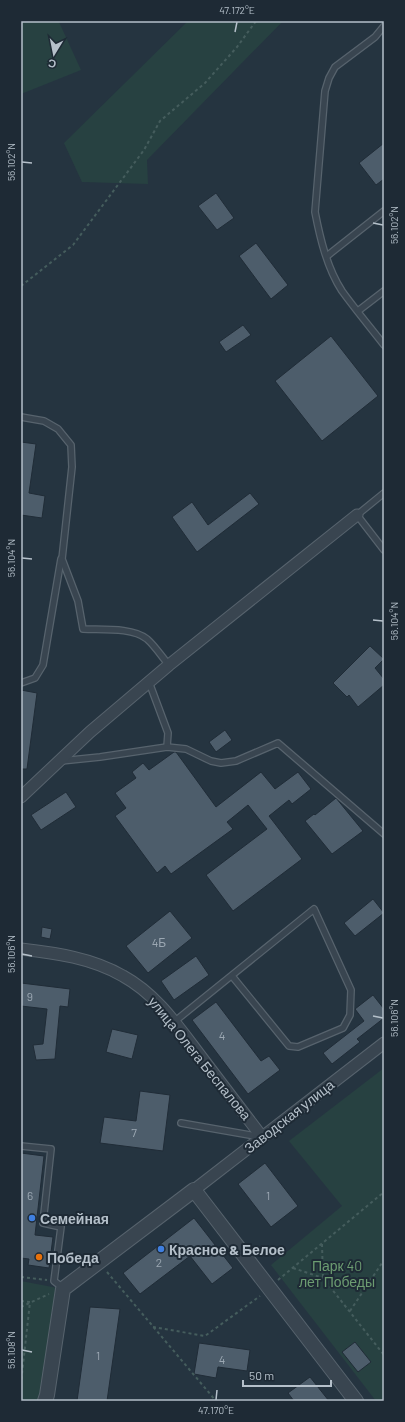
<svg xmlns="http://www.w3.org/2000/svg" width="405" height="1422" viewBox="0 0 405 1422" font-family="Barlow,sans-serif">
<rect width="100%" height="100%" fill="#253440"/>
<!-- green -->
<g fill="#274141">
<path d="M21,21h39l-1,1 22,48 -60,24z"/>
<path d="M188,21h95l-136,139 1,24 -66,-2 -18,-39z"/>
<path d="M384,1068v333h-8l-105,-136 71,-59 -53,-65z"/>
<path d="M21,1281l42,8 -18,112h-24z"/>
</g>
<!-- building -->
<g fill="#4d5d6b" stroke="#202c37">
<path d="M384,143v36l-8,6 -17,-22z"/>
<path d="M216,193l18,25 -17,12 -19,-24z"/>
<path d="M256,243l32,42 -17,14 -32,-43z"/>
<path d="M243,325l8,10 -25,17 -7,-10z"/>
<path d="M331,336l47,60 -56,45 -47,-60z"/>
<path d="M21,442l15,2 -7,49 16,3 -3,22 -21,-3z"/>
<path d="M250,493l9,11 -62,48 -25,-35 20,-15 16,23z"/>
<path d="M370,646l14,13 -9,9 9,11v6l-26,22 -9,-12 -2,2 -14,-14z"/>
<path d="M21,690l16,3 -10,76h-6z"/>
<path d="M225,730l7,10 -16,12 -7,-10z"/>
<path d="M174,752h2l40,55 45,-35 14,17 23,-17 13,17 -19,15 -3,-4 -20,16 33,43 -69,52 -27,-36 61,-46 -19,-24 -21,17 6,7 -62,45 -6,-8 -8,7 -42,-57 11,-8 -11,-15 21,-15 -4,-6 11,-9 6,7z"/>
<path d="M66,792l10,15 -35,23 -10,-15z"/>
<path d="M336,798l27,33 -31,23 -27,-33 9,-7 1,1z"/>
<path d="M373,899l11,14 -29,23 -11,-13z"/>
<path d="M170,911l22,27 -44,35 -22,-27z"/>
<path d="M42,927l10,2 -2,10 -9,-2z"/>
<path d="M196,956l13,19 -35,25 -13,-19z"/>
<path d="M21,983l49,6 -2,18 -8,-1 -5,53 -19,1 -3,-15 10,-1 4,-35 -26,-3z"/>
<path d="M373,995l11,14v9l-27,21 3,3 -28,22 -9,-11 41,-32 -9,-12z"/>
<path d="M216,1002l45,59 8,-5 11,14 -32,24 -56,-74z"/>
<path d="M112,1029l26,6 -6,24 -26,-7z"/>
<path d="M140,1091l30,4 -7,56 -63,-8 4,-26 32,4z"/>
<path d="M21,1153l23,3 -9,79 18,2 -4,31 -21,-3 1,-6 -8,-1z"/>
<path d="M265,1163l33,43 -27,21 -33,-43z"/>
<path d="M194,1218l39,50 -21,16 -22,-28 -50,38 -17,-21z"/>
<path d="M90,1307l30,2 -13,92h-30z"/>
<path d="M355,1342l16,20 -13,10 -16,-20z"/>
<path d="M199,1343l51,7 -3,21 -29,-4 -2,11 -22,-4z"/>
<path d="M310,1377l19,24h-35l-6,-8z"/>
</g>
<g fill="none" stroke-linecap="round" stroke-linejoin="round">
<!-- service casing -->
<g stroke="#57636d" stroke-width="8">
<g id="service">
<path d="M384,26l-9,11 -40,30 -6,11 -4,13 -10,121c5,26 12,56 27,79 13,18 28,36 42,54"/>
<path d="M327,256l57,-45"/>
<path d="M358,311l26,-20"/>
<path d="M21,417l23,4 14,8 13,16 1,22 -10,92 16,42 5,28c18,1 49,-2 64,10 8,7 15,18 22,26"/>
<path d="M384,493l-27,22 27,35"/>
<path d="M149,682l19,51 -1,14"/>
<path d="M21,683l14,-5 8,-13 18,-106"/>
<path d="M61,761l39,-4 67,-10 19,2 25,12 10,2 15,-2 42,-18 106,91"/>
<path d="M174,1022l140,-113 37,81 -1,25 -7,13 -45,19 -9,-1 -57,-70"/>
<path d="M181,1123l80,14"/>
<path d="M21,1146l30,3 -8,74 18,4 -7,54 9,7"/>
</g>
</g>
<!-- minor casing -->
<g stroke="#57636d" stroke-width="13">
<g id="minor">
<path d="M21,797l69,-65 79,-67 188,-150"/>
<path d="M21,949c35,4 71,9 102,27 33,18 54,49 76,78 21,28 42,55 63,83"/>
<path d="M194,1190l190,-147"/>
</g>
</g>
<!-- tertiary casing -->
<g stroke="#57636d" stroke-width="16">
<path id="tertiary" d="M45,1401l2,-6 16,-106 131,-99 162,211"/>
</g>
<!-- path -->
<g stroke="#455d5d" stroke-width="2" stroke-dasharray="3 3" stroke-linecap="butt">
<path d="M21,286l52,-41 71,-95 16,-29 45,-38 32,-36 19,-26"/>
<path d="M322,1244l1,34"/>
<path d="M293,1268l30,10 61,77"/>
<path d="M107,1272l109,129"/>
<path d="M21,1277l26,3"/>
<path d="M278,1280l106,-88"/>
<path d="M21,1301l9,1 -9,81"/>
<path d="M21,1307l28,-13"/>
<path d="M350,1311l34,-51"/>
<path d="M153,1327l52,9 55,-40"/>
</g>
<!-- service -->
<use href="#service" stroke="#394550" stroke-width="5.5"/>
<!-- minor -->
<use href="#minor" stroke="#394550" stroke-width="11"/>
<!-- tertiary -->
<use href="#tertiary" stroke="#394550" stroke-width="14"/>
</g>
<!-- ticks -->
<path fill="none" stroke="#b5c0ca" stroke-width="1.5" d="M235,32l2,-10M22,162l10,1M373,223l10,2M22,558l10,1M373,620l10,1M22,954l10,2M373,1016l10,2M22,1350l10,2M216,1400l1,-10"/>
<!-- markers -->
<g fill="#3f7fe0" stroke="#1e2a35" stroke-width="1.5">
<circle cx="32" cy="1218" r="4"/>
<circle cx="161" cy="1249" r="4"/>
</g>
<circle fill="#e8710a" stroke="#1e2a35" stroke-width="1.5" cx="39" cy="1257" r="4"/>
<g text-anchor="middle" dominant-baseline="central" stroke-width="4" stroke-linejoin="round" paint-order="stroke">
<!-- number labels -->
<g font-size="12" fill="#9ba7b2">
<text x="159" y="942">4Б</text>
<text x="30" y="996">9</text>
<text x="222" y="1035">4</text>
<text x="134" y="1132">7</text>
<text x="30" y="1195">6</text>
<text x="268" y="1195">1</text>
<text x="159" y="1262">2</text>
<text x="98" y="1355">1</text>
<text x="222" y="1359">4</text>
</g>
<!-- street labels -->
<g font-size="14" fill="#b5c0ca" stroke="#1e2a35">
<text transform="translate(200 1058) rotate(51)">улица Олега Беспалова</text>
<text transform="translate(289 1116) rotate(-38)">Заводская улица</text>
</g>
<!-- poi labels -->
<g font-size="14" font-weight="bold" fill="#b5c0ca" stroke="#1e2a35" text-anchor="start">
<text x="40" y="1218">Семейная</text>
<text x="169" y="1249">Красное &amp; Белое</text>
<text x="47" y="1257">Победа</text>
</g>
<!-- park labels -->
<g font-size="14" fill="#6c9c71" stroke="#1e2a35">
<text x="337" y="1265">Парк 40<tspan x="337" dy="16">лет Победы</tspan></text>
</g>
</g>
<!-- border -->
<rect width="405" height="1422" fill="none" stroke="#1e2a35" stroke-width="44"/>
<!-- north arrow -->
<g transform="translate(54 54) rotate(190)" stroke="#1e2a35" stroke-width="3" paint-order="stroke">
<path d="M0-3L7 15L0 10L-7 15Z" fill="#b5c0ca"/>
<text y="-6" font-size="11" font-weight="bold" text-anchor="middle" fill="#b5c0ca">С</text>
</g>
<!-- scale -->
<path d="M243 1380v6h88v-6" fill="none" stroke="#b5c0ca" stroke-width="2"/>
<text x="249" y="1380" font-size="12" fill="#b5c0ca" stroke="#1e2a35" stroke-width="3" paint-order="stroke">50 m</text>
<rect x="22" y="22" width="361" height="1378" fill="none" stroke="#b5c0ca" stroke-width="1.5"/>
<g font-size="10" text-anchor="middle" fill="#b5c0ca">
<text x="237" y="14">47.172°E</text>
<text transform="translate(11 162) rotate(-90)" y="4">56.102°N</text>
<text transform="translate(394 225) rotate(-90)" y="4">56.102°N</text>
<text transform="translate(11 558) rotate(-90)" y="4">56.104°N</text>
<text transform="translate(394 621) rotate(-90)" y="4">56.104°N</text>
<text transform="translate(11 954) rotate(-90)" y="4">56.106°N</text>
<text transform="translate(394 1018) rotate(-90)" y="4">56.106°N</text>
<text transform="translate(11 1350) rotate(-90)" y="4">56.108°N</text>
<text x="216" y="1414">47.170°E</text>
</g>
</svg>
